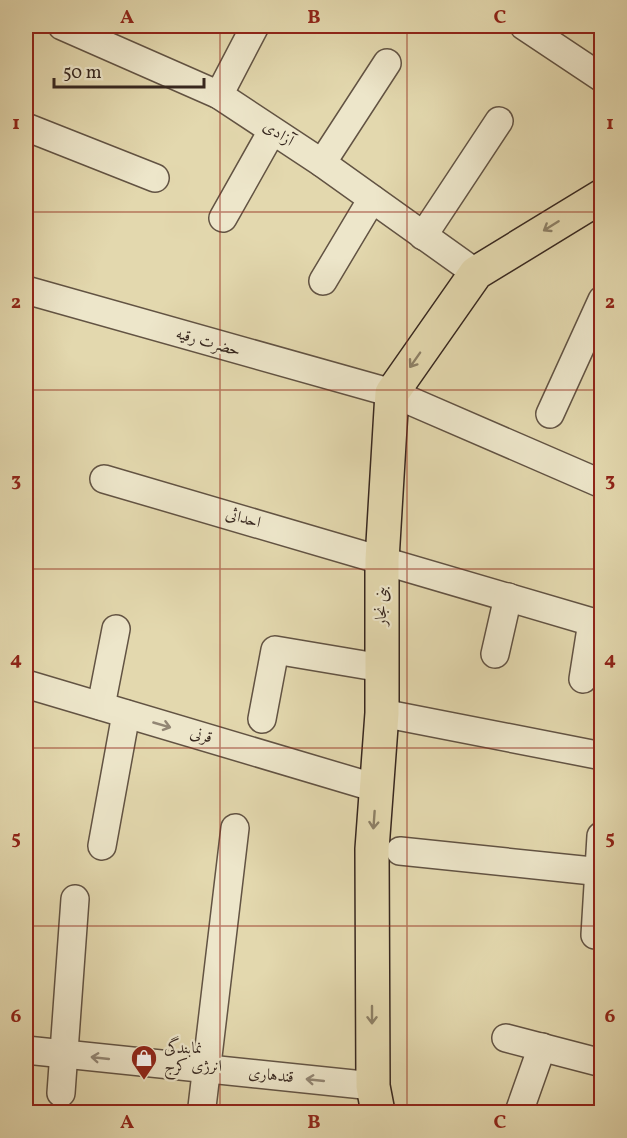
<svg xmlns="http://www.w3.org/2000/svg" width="627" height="1138" viewBox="0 0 627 1138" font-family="Vollkorn,Amiri,serif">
<rect width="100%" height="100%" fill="#e3d8ae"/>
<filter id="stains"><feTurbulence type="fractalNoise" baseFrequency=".00333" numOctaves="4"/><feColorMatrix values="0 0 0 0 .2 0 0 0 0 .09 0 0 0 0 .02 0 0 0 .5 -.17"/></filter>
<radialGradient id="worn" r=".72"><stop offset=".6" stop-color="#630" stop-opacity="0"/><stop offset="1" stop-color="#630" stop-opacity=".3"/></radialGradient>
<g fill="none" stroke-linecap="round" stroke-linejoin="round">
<!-- minor casing -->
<g stroke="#625343" stroke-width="30">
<g id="minor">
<path d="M62,26l157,69 103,68 154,110"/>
<path d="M524,26l78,52"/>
<path d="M219,95l36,-69"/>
<path d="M26,127l129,51"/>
<path d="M322,163l65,-100"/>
<path d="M223,218l49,-87"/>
<path d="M423,236l76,-115"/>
<path d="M323,281l49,-82"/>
<path d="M26,290l366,103 210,91"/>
<path d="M550,414l52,-114"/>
<path d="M104,479l498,146"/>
<path d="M495,654l13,-57"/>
<path d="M583,679l9,-57"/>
<path d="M26,684l350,104"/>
<path d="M101,706l15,-77"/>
<path d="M382,713l220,43"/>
<path d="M262,719l13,-69 107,18"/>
<path d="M102,846l24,-132"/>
<path d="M400,851l202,21"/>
<path d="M595,935l6,-99"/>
<path d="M506,1038l96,25"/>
<path d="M26,1050l347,36"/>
<path d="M61,1093l14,-194"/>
<path d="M202,1107l33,-279"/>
<path d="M519,1112l23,-65"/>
</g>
</g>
<!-- major casing -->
<g stroke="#37271f" stroke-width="36">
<path id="major" d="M378,1112l-5,-26 -1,-237 10,-136v-153l10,-167 84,-120 126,-77"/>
</g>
<!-- minor -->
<use href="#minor" stroke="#ede6ca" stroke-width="27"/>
<!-- major -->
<use href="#major" stroke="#e3d8ae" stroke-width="33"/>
</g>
<!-- one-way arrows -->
<defs><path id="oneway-shaft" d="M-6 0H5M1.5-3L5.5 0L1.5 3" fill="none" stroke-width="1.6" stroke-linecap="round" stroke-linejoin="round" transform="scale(1.5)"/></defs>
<g stroke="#8d8066">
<use href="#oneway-shaft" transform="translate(551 226) rotate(148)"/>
<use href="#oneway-shaft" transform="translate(415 360) rotate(125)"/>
<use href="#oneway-shaft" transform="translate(374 820) rotate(94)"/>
<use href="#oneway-shaft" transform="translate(372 1015) rotate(90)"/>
</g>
<g stroke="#928674">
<use href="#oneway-shaft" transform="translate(162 725) rotate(16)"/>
<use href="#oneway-shaft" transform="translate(100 1058) rotate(-174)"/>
<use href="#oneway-shaft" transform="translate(315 1080) rotate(-174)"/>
</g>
<!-- grid -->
<path fill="none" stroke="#8f2418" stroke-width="1.5" stroke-opacity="0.55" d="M220,26v1086M407,26v1086M26,212h576M26,390h576M26,569h576M26,748h576M26,926h576"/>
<!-- icons -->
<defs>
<g id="shop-pin" transform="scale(1.35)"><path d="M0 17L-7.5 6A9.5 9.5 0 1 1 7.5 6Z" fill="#8f2418" stroke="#ede6ca"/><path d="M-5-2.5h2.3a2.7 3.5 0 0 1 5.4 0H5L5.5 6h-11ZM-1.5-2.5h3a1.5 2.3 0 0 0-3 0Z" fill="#fff"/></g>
</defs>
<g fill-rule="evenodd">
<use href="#shop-pin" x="144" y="1058"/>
</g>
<g text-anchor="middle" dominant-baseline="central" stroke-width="4.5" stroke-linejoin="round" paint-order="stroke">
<!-- street labels -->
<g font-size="16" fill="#37271f" stroke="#ede6ca">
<text transform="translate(278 134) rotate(33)">آزادی</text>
<text transform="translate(208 343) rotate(16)">حضرت رقیه</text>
<text transform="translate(243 519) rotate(16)">احداثی</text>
<text transform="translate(382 606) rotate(-90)">بنی نجار</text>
<text transform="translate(201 736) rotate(16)">قرنی</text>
<text transform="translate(271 1076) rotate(6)">قندهاری</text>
</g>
<!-- poi labels -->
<g font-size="16" fill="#37271f" stroke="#ede6ca" text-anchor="start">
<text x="164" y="1049">نمایندگی<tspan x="164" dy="18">انرژی کرج</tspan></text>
</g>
</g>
<!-- margin -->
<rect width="627" height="1138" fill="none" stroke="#e3d8ae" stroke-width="66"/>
<!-- scale -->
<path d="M54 78v9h150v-9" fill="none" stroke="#37271f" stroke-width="3"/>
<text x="63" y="78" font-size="18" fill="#37271f" stroke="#ede6ca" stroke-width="4.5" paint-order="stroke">50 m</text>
<rect x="33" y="33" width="561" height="1072" fill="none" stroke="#8f2418" stroke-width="2"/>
<g font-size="20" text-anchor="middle" font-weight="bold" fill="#8f2418">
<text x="127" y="23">A</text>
<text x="314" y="23">B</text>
<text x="500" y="23">C</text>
<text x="16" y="129">1</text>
<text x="610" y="129">1</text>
<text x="16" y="308">2</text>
<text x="610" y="308">2</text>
<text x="16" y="486">3</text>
<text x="610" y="486">3</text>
<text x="16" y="665">4</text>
<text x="610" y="665">4</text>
<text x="16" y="844">5</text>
<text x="610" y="844">5</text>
<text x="16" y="1022">6</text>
<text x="610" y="1022">6</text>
<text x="127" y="1128">A</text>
<text x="314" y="1128">B</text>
<text x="500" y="1128">C</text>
</g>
<rect width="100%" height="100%" filter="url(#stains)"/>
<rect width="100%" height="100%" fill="url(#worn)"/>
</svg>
